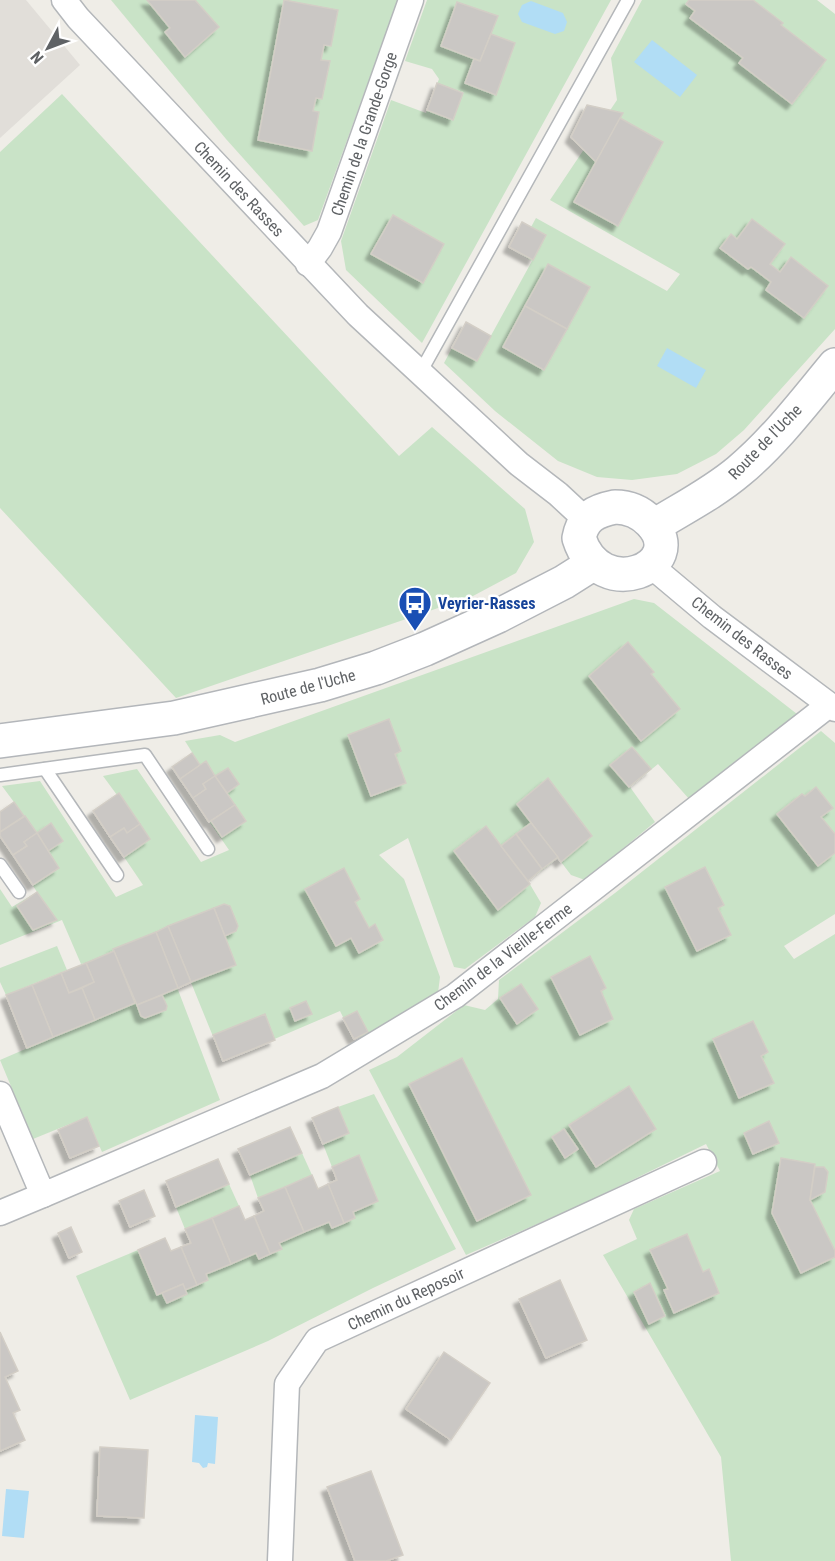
<svg xmlns="http://www.w3.org/2000/svg" width="835" height="1561" viewBox="0 0 835 1561" font-family="'Roboto Condensed',sans-serif">
<defs>
<filter id="shadow"><feDropShadow dx="-5.5" dy="5.5" stdDeviation="1.5" flood-color="#0004"/></filter>
</defs>
<rect width="100%" height="100%" fill="#efede7"/>
<!-- education -->
<path fill="#e1ded9" d="M0,0h26l54,65 -80,73z"/>
<!-- green -->
<g fill="#c9e3c7">
<path d="M111,0h287l-80,220 -14,6 -78,-87z"/>
<path d="M427,0h184l-189,343 -76,-73 -5,-29 50,-141 35,13 13,-34 -7,-10 -27,-8z"/>
<path d="M642,0h175l18,14v315l-91,101 -28,24 -39,20 -45,6 -35,-3 -39,-16 -63,-50 -51,-48 8,-15 25,13 55,-100 -23,-14 13,-25 9,5 5,-9 131,73 13,-17 -130,-74 67,-100 -6,-42z"/>
<path d="M62,94l337,362 33,-29 93,82 9,33 -18,31 -43,23 -297,102 -176,-190v-356z"/>
<path d="M634,599l20,4 143,111 -107,86 -32,-36 -28,23 25,35 -70,58 -14,-5 -13,-17 -30,23 13,22 -6,14 -70,52 -11,-2 -46,-129 -29,17 25,24 36,98 -2,16 -52,35 -32,11 -14,-28 -117,50 -55,-135 -12,6 64,168 -118,52 -15,-35 -54,22 -33,-79 95,-41 -13,-31 12,-6 -8,-19 -5,1 -19,-44 -62,25v-56l12,18 25,-15 -24,-37 24,-22 -35,-47 38,-5 76,116 27,-12 -50,-74 24,-16 -14,-19 34,-7 64,93 28,-12 -36,-52 22,-22 -9,-14 -6,3 -15,-24 35,-6 15,7z"/>
<path d="M821,731l14,12v171l-51,32 10,13 41,-25v627h-104l-10,-104 -118,-202 34,-16 -8,-19 5,-11 86,-38 -14,-27 -121,59 -119,52 -97,-185 28,-13 67,-52 21,5 13,-11 1,-19 116,-87z"/>
<path d="M57,946l10,24 -61,25 -6,-13v-14z"/>
<path d="M374,1094l82,155 -83,39 -105,53 -138,59 -54,-124 62,-26 19,45 26,-11 3,6 22,-10 -2,-6 50,-21 3,6 23,-10 -3,-6 50,-21 4,6 22,-10 -2,-6 25,-11 -19,-45 -27,11 -9,-23 26,-11 -11,-26z"/>
<path d="M302,1153l10,22 -54,23 -8,-23z"/>
<path d="M229,1184l10,22 -54,23 -9,-22z"/>
</g>
<!-- water -->
<g fill="#b1ddf5">
<path d="M531,1l32,12 4,9 -3,9 -9,3 -33,-12 -4,-8 4,-9z"/>
<path d="M652,40l45,35 -17,22 -46,-35z"/>
<path d="M667,348l39,22 -10,18 -39,-22z"/>
<path d="M195,1415l23,2 -3,47 -7,-1 -1,4 -4,1 -4,-5 -7,-1z"/>
<path d="M6,1489l23,2 -5,47 -22,-2z"/>
</g>
<!-- building -->
<g fill="#cac7c4" stroke="#d3cec6" stroke-width="1.5" filter="url(#shadow)">
<path d="M147,0h48l24,27 -34,30 -20,-25 5,-4z"/>
<path d="M284,0l54,10 -7,36 -7,-1 -3,15 9,1 -8,38 -6,-1 -3,13 6,1 -7,39 -54,-11z"/>
<path d="M689,0h64l30,23 -2,2 45,35 -34,44 -53,-41 4,-5 -53,-40 5,-7 -9,-7z"/>
<path d="M457,2l41,14 -18,45 -39,-15z"/>
<path d="M491,34l24,9 -19,52 -31,-12 9,-24 6,2z"/>
<path d="M437,83l26,10 -10,27 -26,-10z"/>
<path d="M587,105l36,8 -27,49 -25,-25z"/>
<path d="M620,118l43,24 -45,84 -44,-24z"/>
<path d="M393,215l51,29 -21,39 -52,-29z"/>
<path d="M752,219l33,25 -15,20 10,8 11,-15 37,29 -24,32 -38,-28 5,-8 -20,-15 -3,2 -28,-21 11,-14 6,5z"/>
<path d="M522,222l24,13 -13,25 -24,-13z"/>
<path d="M548,264l42,23 -23,42 -42,-23z"/>
<path d="M525,306l42,23 -23,41 -41,-23z"/>
<path d="M466,322l25,14 -14,25 -25,-13z"/>
<path d="M628,642l26,30 -3,2 29,35 -39,32 -52,-65z"/>
<path d="M389,719l12,32 -6,3 11,29 -35,13 -23,-61z"/>
<path d="M632,747l19,22 -22,18 -19,-22z"/>
<path d="M192,753l8,12 -20,14 -8,-12z"/>
<path d="M206,761l9,15 -12,8 3,5 -13,9 -13,-19z"/>
<path d="M228,768l11,16 -12,9 -12,-17z"/>
<path d="M215,776l20,29 -26,17 -16,-24 13,-9 -3,-5z"/>
<path d="M548,778l44,58 -31,26 -44,-58z"/>
<path d="M816,787l17,21 -12,9 14,17v19l-17,13 -41,-52 25,-20 3,2z"/>
<path d="M119,793l21,31 -13,9 -3,-5 -14,9 -17,-26z"/>
<path d="M14,802l10,14 -24,16v-20z"/>
<path d="M235,805l11,16 -24,16 -11,-16z"/>
<path d="M25,816l12,17 -13,9 3,4 -14,9 -13,-19v-4z"/>
<path d="M51,823l12,18 -15,10 -11,-18z"/>
<path d="M531,823l27,34 -16,12 -26,-35z"/>
<path d="M140,824l10,15 -26,18 -14,-20 14,-9 3,5z"/>
<path d="M486,826l44,58 -32,26 -44,-59z"/>
<path d="M37,833l22,35 -26,17 -20,-30 14,-9 -3,-4z"/>
<path d="M516,834l26,35 -14,12 -27,-35z"/>
<path d="M705,867l19,38 -6,3 13,27 -34,16 -32,-64z"/>
<path d="M344,868l16,31 -5,3 14,26 6,-4 8,16 -24,13 -8,-15 -15,8 -31,-57z"/>
<path d="M37,892l20,28 -24,10 -16,-24z"/>
<path d="M224,904l6,2 8,20 -2,5 -11,5 -11,-28z"/>
<path d="M214,908l22,57 -45,17 -23,-56z"/>
<path d="M168,926l23,56 -13,6 -22,-56z"/>
<path d="M156,932l22,56 -41,17 -24,-56z"/>
<path d="M114,951l21,52 -40,17 -13,-32 12,-6 -8,-19z"/>
<path d="M590,956l16,32 -5,3 12,28 -33,16 -29,-58z"/>
<path d="M86,963l8,19 -25,11 -8,-20z"/>
<path d="M61,973l8,20 13,-5 13,32 -42,17 -21,-52z"/>
<path d="M521,984l17,25 -21,15 -17,-26z"/>
<path d="M32,985l21,52 -26,11 -21,-53z"/>
<path d="M162,995l5,11 -1,4 -21,8 -4,-2 -4,-11z"/>
<path d="M306,1001l6,13 -17,7 -5,-13z"/>
<path d="M357,1011l11,21 -14,7 -11,-21z"/>
<path d="M265,1014l10,26 -52,21 -10,-26z"/>
<path d="M753,1021l15,31 -7,4 13,27 -35,15 -26,-59z"/>
<path d="M462,1058l69,137 -54,26 -68,-137z"/>
<path d="M629,1086l27,43 -60,38 -27,-42z"/>
<path d="M338,1107l11,26 -26,11 -11,-26z"/>
<path d="M87,1117l12,29 -29,12 -12,-28z"/>
<path d="M769,1121l10,22 -26,11 -9,-21z"/>
<path d="M290,1127l12,26 -52,22 -12,-26z"/>
<path d="M564,1129l14,20 -13,9 -13,-21z"/>
<path d="M359,1155l19,46 -25,11 2,6 -11,5 -16,-39 9,-4 -5,-13z"/>
<path d="M781,1158l34,6 -5,36 25,51v6l-34,16 -29,-60z"/>
<path d="M218,1159l11,25 -53,23 -10,-26z"/>
<path d="M815,1167h9l4,5 -3,20 -15,8z"/>
<path d="M312,1175l6,14 10,-5 16,39 -12,5 -3,-6 -25,10 -19,-45z"/>
<path d="M285,1187l19,45 -25,11 3,6 -12,5 -16,-38 10,-5 -6,-13z"/>
<path d="M144,1190l11,26 -25,11 -11,-26z"/>
<path d="M239,1206l6,14 9,-4 16,38 -11,5 -3,-6 -25,11 -19,-46z"/>
<path d="M212,1218l19,46 -25,10 2,6 -11,5 -16,-38 10,-4 -6,-14z"/>
<path d="M71,1227l11,25 -13,6 -11,-25z"/>
<path d="M687,1234l16,38 6,-3 10,24 -45,20 -10,-23 4,-1 -18,-39z"/>
<path d="M165,1238l6,13 10,-4 16,38 -12,5 -2,-6 -26,11 -19,-45z"/>
<path d="M560,1280l27,60 -41,18 -27,-59z"/>
<path d="M650,1283l15,33 -16,8 -15,-32z"/>
<path d="M183,1284l4,10 -20,9 -5,-10z"/>
<path d="M0,1332l18,39 -13,6 15,33 -7,3 12,27 -25,11z"/>
<path d="M444,1352l46,31 -39,57 -45,-31z"/>
<path d="M100,1447l48,3 -4,68 -47,-2z"/>
<path d="M371,1471l32,84 -17,6h-31l-28,-74z"/>
</g>
<g fill="none" stroke-linecap="round" stroke-linejoin="round">
<!-- lane casing -->
<g stroke="#b4b7ba" stroke-width="15">
<g id="lane">
<path d="M420,373l208,-373"/>
<path d="M45,769l72,106"/>
<path d="M0,775l145,-20 63,94"/>
<path d="M0,865l19,27"/>
</g>
</g>
<!-- street casing -->
<g stroke="#b4b7ba" stroke-width="27">
<g id="street">
<path d="M64,0l14,18 280,297 161,149 39,30 28,26"/>
<path d="M308,264l12,-16 9,-16 82,-232"/>
<path d="M650,565l62,52 123,92"/>
<path d="M0,1094l43,101 279,-119 133,-80 374,-291"/>
<path d="M0,1213l43,-18"/>
<path d="M280,1561l7,-177 30,-44 387,-178"/>
</g>
</g>
<!-- secondary casing -->
<g stroke="#b3b6ba" stroke-width="36">
<g id="secondary">
<path d="M615,507c15,0 26,5 36,16 40,43 -51,82 -72,15 4,-21 16,-27 36,-31z"/>
<path d="M654,526c29,-18 59,-33 85,-55 36,-30 66,-70 96,-106"/>
<path d="M0,741l174,-23 146,-33 56,-17 49,-19 73,-33 66,-34 30,-19"/>
</g>
</g>
<!-- lane -->
<use href="#lane" stroke="#fff" stroke-width="12"/>
<!-- street -->
<use href="#street" stroke="#fff" stroke-width="24"/>
<!-- secondary -->
<use href="#secondary" stroke="#fff" stroke-width="33"/>
</g>
<!-- icons -->
<defs>
<g id="bus-pin" transform="scale(1.725)"><path d="M0 17L-7.5 6A9.5 9.5 0 1 1 7.5 6Z" fill="#1a4fb4" stroke="#fff"/><path d="M-5-6H5V4H4V6H2V4H-2V6H-4V4H-5ZM-3.5-4V0h7V-4ZM-3.5 1.2v1.5H-2V1.2ZM2 1.2v1.5H3.5V1.2Z" fill="#fff"/></g>
</defs>
<g fill-rule="evenodd">
<use href="#bus-pin" x="415" y="603"/>
</g>
<g text-anchor="middle" dominant-baseline="central" stroke-width="5" stroke-linejoin="round" paint-order="stroke">
<!-- street labels -->
<g font-size="16" fill="#5f6265" stroke="#fff">
<text transform="translate(364 134) rotate(-71)">Chemin de la Grande-Gorge</text>
<text transform="translate(239 189) rotate(47)">Chemin des Rasses</text>
<text transform="translate(765 442) rotate(-46)">Route de l'Uche</text>
<text transform="translate(742 638) rotate(38)">Chemin des Rasses</text>
<text transform="translate(308 687) rotate(-15)">Route de l'Uche</text>
<text transform="translate(503 957) rotate(-37)">Chemin de la Vieille-Ferme</text>
<text transform="translate(406 1299) rotate(-25)">Chemin du Reposoir</text>
</g>
<!-- transit labels -->
<g font-size="16" font-weight="bold" fill="#164399" stroke="#fff" text-anchor="start">
<text x="438" y="603">Veyrier-Rasses</text>
</g>
</g>
<!-- north arrow -->
<g transform="translate(48 48) rotate(229)" stroke="#ffffff" stroke-width="4.5" paint-order="stroke">
<path d="M0-4.5L10 22L0 15L-10 22Z" fill="#5f6265"/>
<text y="-9" font-size="16" font-weight="bold" text-anchor="middle" fill="#5f6265">N</text>
</g>
</svg>
